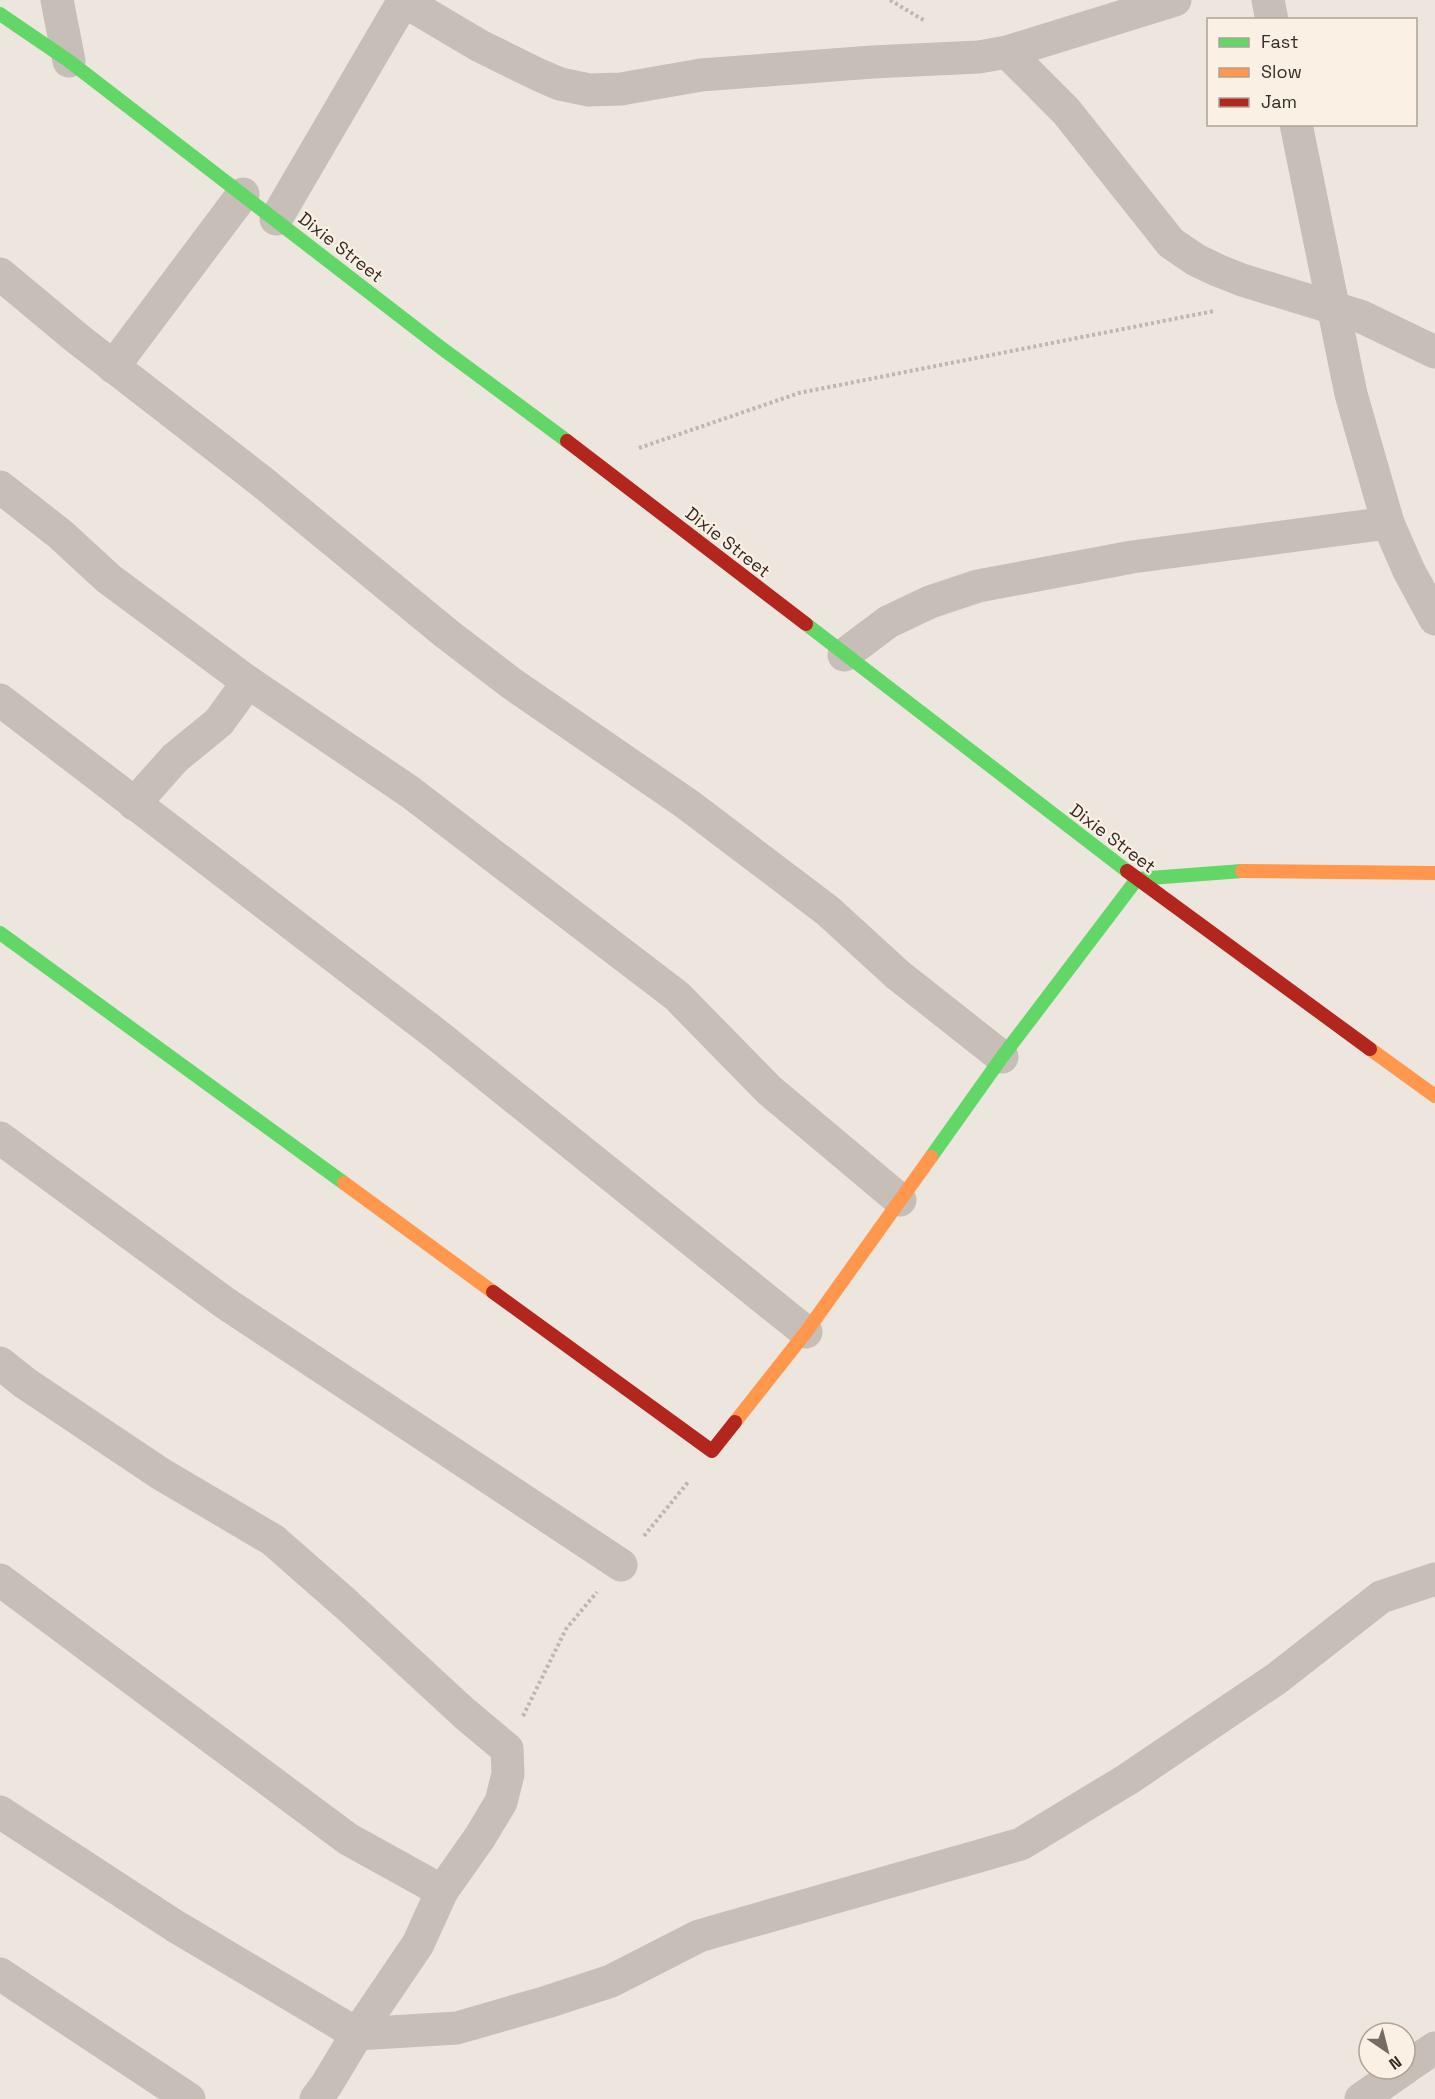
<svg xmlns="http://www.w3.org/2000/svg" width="1435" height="2099" viewBox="0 0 1435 2099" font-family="'Space Grotesk',sans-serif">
<rect width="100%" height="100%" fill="#ede6de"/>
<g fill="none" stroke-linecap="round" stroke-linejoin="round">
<!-- path -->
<g stroke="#beb6b0" stroke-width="4" stroke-dasharray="3 3" stroke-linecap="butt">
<path d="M890,0l35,21"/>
<path d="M639,448l160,-55 415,-82"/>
<path d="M644,1536l45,-55"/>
<path d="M523,1716l43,-87 31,-37"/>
</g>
<!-- street -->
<g stroke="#c6beb7" stroke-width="33">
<path d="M57,0l12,61"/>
<path d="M1268,0l4,20"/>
<path d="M404,1l76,45 59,29 21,9 29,6 32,-1 80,-14 171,-13 107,-5 28,-5 168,-52"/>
<path d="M1007,52l59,59 105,132 25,17 21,10 25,10 118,36 75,36"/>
<path d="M1296,124l55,270 37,129 21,48 26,48"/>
<path d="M276,219l128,-219"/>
<path d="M0,274l78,65 183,142 186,153 64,49 176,121 62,47 79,60 70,64 104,82"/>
<path d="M113,367l130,-173"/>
<path d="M0,487l60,47 49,45 139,103 162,110 267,204 92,94 131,110"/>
<path d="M844,655l44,-33 42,-20 48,-16 154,-29 256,-34"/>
<path d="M0,700l437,335 369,297"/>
<path d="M134,804l41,-46 44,-36 29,-40"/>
<path d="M0,1138l225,165 396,262"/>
<path d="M0,1363l25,20 136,91 112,66 74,65 117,108 43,36 1,25 -7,28 -21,35 -38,54 -24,53 -61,90 -30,50 -11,15"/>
<path d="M0,1580l348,259 94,52"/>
<path d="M0,1812l175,114 182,108 100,-6 90,-26 64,-21 88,-45 322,-92 107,-65 148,-100 105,-82 54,-18"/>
<path d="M0,1974l189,125"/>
<path d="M1405,2068l30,-20"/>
<path d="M1361,2099l43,-30"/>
</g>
<!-- fast -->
<g stroke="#63d668" stroke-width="14">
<path d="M0,14l69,47 371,286 127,94"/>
<path d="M806,624l321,247"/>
<path d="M0,933l344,250"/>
<path d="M931,1157l71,-100 135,-178 105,-8"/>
</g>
<!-- slow -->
<g stroke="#ff974d" stroke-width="14">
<path d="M1242,871l193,2"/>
<path d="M1370,1049l65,47"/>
<path d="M344,1183l149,109"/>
<path d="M735,1422l71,-90 125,-175"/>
</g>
<!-- jam -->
<g stroke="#b3261e" stroke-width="14">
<path d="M567,441l239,183"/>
<path d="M1127,871l243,178"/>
<path d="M493,1292l219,159 23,-29"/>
</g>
</g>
<g text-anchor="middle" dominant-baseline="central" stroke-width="4.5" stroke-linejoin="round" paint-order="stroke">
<!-- street labels -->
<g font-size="18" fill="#362b26" stroke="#faf1e4">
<text transform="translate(341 247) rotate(38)">Dixie Street</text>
<text transform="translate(728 542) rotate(38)">Dixie Street</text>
<text transform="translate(1113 838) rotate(37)">Dixie Street</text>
</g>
</g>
<!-- legend -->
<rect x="1207" y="18" width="210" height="108" fill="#faf1e4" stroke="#aca298" stroke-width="1.5"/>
<rect x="1219" y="38" width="30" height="9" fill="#63d668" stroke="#aca298" stroke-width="1.5"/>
<text x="1261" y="48" font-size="18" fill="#362b26">Fast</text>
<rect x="1219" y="68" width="30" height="9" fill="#ff974d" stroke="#aca298" stroke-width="1.5"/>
<text x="1261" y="78" font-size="18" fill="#362b26">Slow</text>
<rect x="1219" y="98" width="30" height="9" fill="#b3261e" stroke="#aca298" stroke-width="1.5"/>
<text x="1261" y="108" font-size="18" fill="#362b26">Jam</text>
<!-- north arrow -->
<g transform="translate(1387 2051) rotate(145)"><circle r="28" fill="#faf1e4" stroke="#aca298" stroke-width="1.5"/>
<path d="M0-4.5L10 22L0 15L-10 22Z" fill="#766c66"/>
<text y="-9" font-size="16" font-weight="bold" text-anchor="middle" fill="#362b26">N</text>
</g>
</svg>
